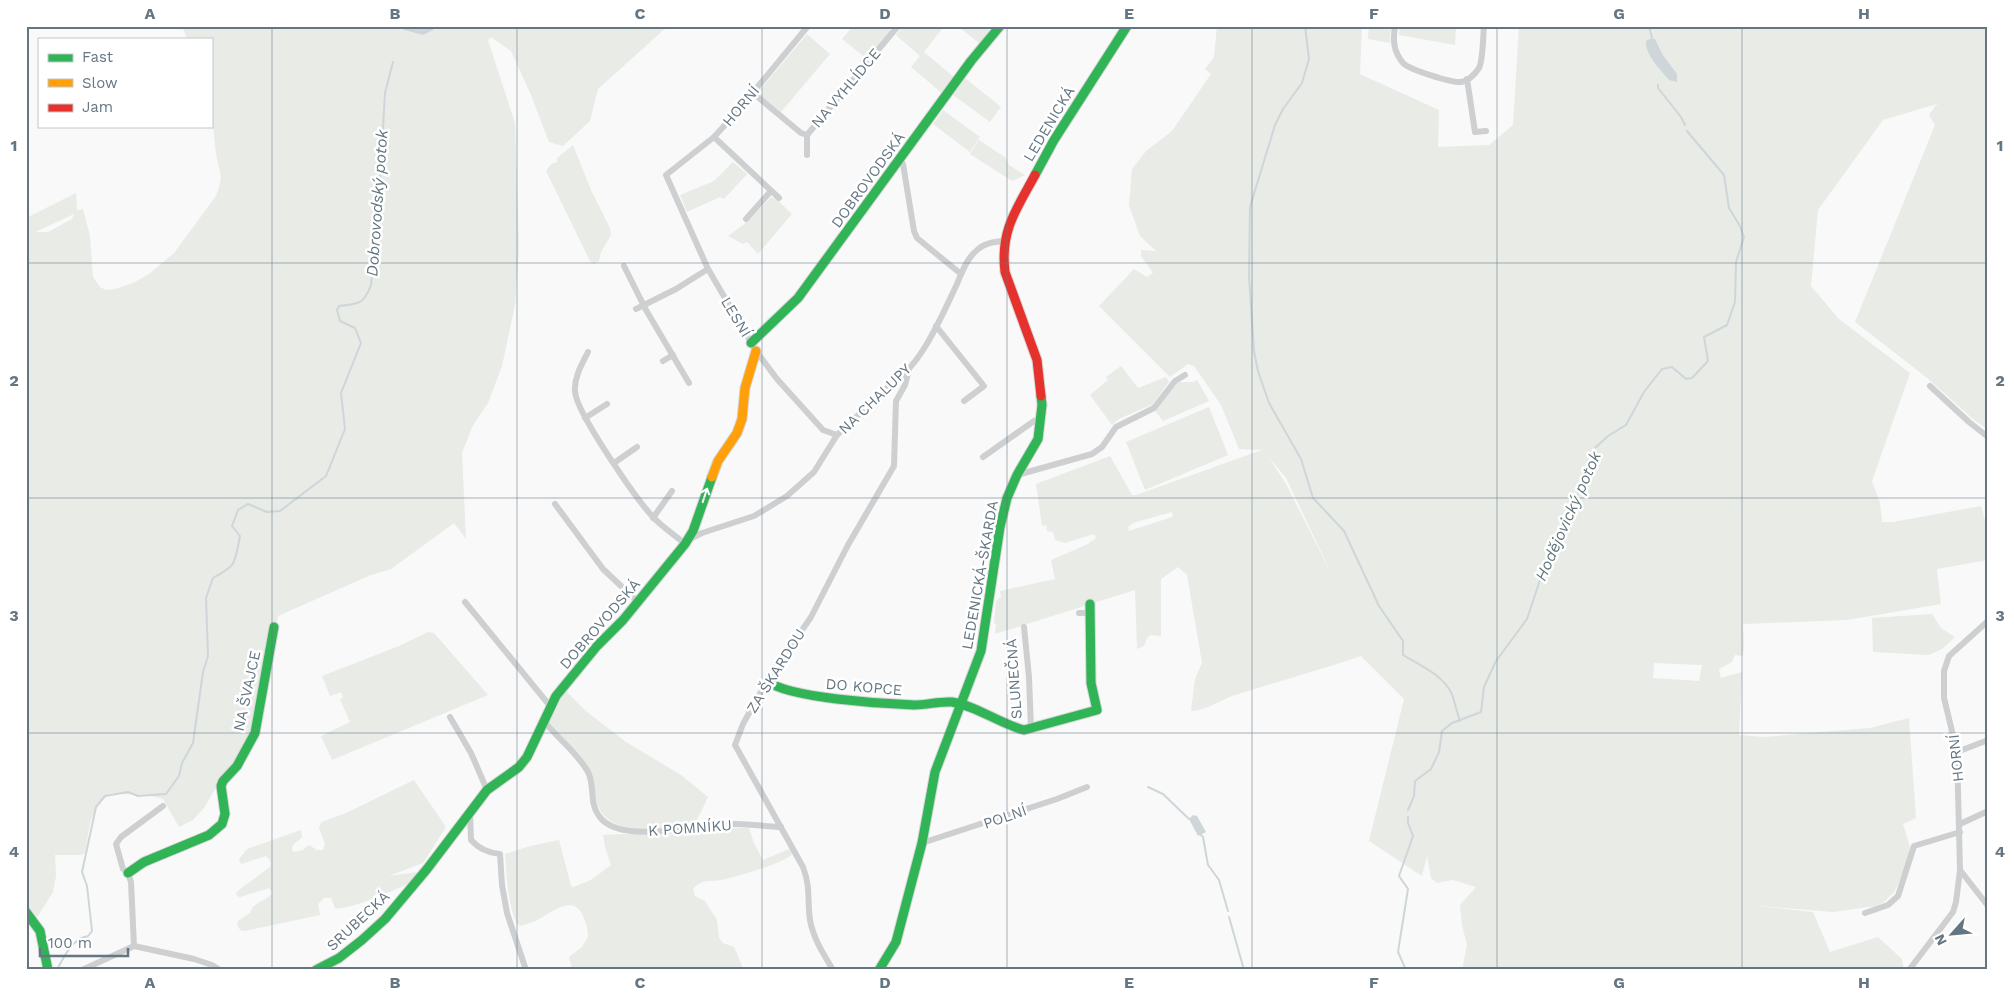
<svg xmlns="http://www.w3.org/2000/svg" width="2014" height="996" viewBox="0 0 2014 996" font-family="'Work Sans',sans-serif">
<rect width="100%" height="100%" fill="#f9f9f9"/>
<!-- green -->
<g fill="#e8ebe6" fill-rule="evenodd">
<path d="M182,26h208l12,4 32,-2v-2h234l-70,63 -8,32 -27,25 -14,-4 -18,-47 -20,-44 -20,-14 -3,3 27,83 4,125 -4,57 -13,61 -14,37 -16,24 -10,26 4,86 -12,-16 -63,46 -20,6 -93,41 -21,102 -24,50 -12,11 -17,29 -11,12 -14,7 -16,-28 -12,-3 -39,-3 -14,10 -8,20 -5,30 -3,2h-27l1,21 -3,16 -15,24 -12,5v-703l50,-25 1,17 6,-1 7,27 3,41 7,10 6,3 9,-1 20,-7 14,-8 25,-21 42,-57 3,-8 2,-11 -5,-23 -5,-48v-67h-24zM74,214l-2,5 -24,13h-13z"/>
<path d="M853,26h33l5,5 -24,28 -25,-20z"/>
<path d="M903,26h41l-20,26 31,26 -12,16 -32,-27 9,-11 -24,-21z"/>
<path d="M958,26h27l6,6 -10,13z"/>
<path d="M1217,26h145l-2,48 79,36 -1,37 51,-2 24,-20 6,-99h469v404l-15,-11 -47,-42 -71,-55 80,-197 -6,-10 7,-10 4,-2 -57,17 -65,90 -7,76 28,33 71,54 -38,108 8,22 2,19h11l88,-16 7,25v29l-51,9 4,35 -94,16 -104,4 1,19 -1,13 -8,-1 -3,7 -13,7 2,9 21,-6 -3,63 25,2 106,-9 39,-10 7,100 -13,6 7,23 -3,16 -12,28 -12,12 -7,3 -43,6 -85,-7 65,7 17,40 48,-15 24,22 2,11h-442l5,-25 -5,-20 -2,-20 16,-18 -23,-7 -16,3 -6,-5 -4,-22 -5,20 -53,-35 35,-142 -43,-43c-42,14 -84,26 -126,39 -15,5 -27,15 -44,16l4,-32 7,-16 -15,-88 -9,-8 -17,12v57l-11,-1 -3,3 -3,8 -7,3 -2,-59 -140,44 1,-10 -2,-1 2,-22 5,-4 -1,-6 55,-12 -4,-19 35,-15 10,-7 -2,-4 -29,9 -10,-3 -2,-8 -6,-1 -1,-6 -4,1 -6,-42 74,-28 22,39h4l126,-45 -23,-1 -18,-44 -27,-39 -6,-2 -18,13 -71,-71 35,-37 13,8 6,-4 -12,-17v-6l15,1 -16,-15 -11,-31 3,-36 14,-18 26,-20 39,-57 -6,-5 9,-12zM1652,38l3,1 8,16 14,19 -8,6 -13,-16 -10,-19zM1268,456l18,22 48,101 -48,-95zM1172,512l1,4 -4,2 -40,13 -1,-4 5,-4zM1654,663l48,2 -3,16 -46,-3z"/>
<path d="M1369,26h22l-1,17 -22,-4z"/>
<path d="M1400,26h56l-1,19 -56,-10z"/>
<path d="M807,34l23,20 -49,58 -20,-16 -1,-6z"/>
<path d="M965,78l36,29 -11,15 -37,-27z"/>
<path d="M943,110l37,27 -10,15 -37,-28z"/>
<path d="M979,140l27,18 3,7 16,10 -13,6 -42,-27z"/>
<path d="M573,145l18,45 19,38 1,7 -10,17 -2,9 -5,3 -4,-3 -44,-90 5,-7 6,-2v-4z"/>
<path d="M733,162l14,12 -23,25 -4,-2 -33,15 -7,-17 34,-14z"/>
<path d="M771,197l6,3 15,14 -34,40 -11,-12 -4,2 -15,-8 19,-14z"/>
<path d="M1121,366l17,22 28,-11 3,5 -16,22 -34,15 -7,6 -22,-30 18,-15 -2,-3z"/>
<path d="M1197,380l12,21 -46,20 -8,-10 23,-29h15z"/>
<path d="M1209,407l19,48 -83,35 -19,-48z"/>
<path d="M1932,614l9,14 14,9 -13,12 -13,6 -56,-3 -1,-34z"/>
<path d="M428,632l6,1 54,62 -156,65 -11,-24 29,-14 -10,-23 3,-1 -2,-6 -11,4 -8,-20 77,-30z"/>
<path d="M566,691l21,21 39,30 55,33 27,22 -13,27c-25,7 -80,13 -95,-14 -8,-14 -6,-31 -13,-45l-38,-42v-7z"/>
<path d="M414,780l32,47 -23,36 -34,13 28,-4c-1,2 -3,8 -6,10 -10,6 -66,30 -76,26l-4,-10h-7l-6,6 2,11 -75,16 -5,-1 -3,-6 1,-3 12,-8c3,-12 16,-11 22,-20l-3,-5 -29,9 -3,-1 -1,-3 4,-4 30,-22 1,-4 -2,-4 -3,-3 -25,8 -2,-5 8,-10 54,-19 1,7 -9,8 -1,5 2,2 9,-2 6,-5 8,5h6l2,-6 -6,-16 2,-6 25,-9z"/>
<path d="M714,828h35l5,15 9,17 26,-11 4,4c-6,10 -58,24 -72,27 -11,2 -20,-1 -28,9l2,7 10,5 12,19 2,18 4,5 11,4 10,23h-172l-3,-13 13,-10 6,-10c0,-8 -2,-16 -6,-23 -10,-20 -33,0 -46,7 -5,2 -10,3 -15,5l-4,-2c-10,-22 -10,-46 -12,-70l25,-8 29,-6 12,46 2,1 18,-7 20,-15 -6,-18 -2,-12 20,-1 45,1z"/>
</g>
<!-- water -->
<g fill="#ced6d9">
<path d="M390,26h44l-1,4 -10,5z"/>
<path d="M1652,38l3,1 8,16 14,19v8l-8,-2c-8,-10 -24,-25 -23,-39z"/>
<path d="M1193,815l4,1 9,16 -8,4 -9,-17z"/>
</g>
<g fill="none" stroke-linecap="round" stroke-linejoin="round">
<!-- stream -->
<g stroke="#ced6d9" stroke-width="2">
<path d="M1305,26l4,33 -7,24 -19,26 -8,16 -25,82 -1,69 5,75 4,20 11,32 32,56 12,39 31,33 35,75 24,35v14c17,10 40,20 49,39 3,9 5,19 8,27"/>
<path d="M1649,26l3,12"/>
<path d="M1658,85v3l23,29 4,8"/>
<path d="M1148,787l15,7 26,25"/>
<path d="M1408,810l6,-14 1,-15 16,-12 8,-17 3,-21 10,-8 29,-11 3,-25 12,-26 31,-42 21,-63 37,-77 10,-31 13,-12 18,-11 18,-33 18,-23 10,-2 14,12 6,-1 16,-17 -4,-24 23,-12 8,-23 1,-40 8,-25 -4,-11 -11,-18 -5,-33 -37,-44"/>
<path d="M1201,835l2,2 5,28 11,15 9,31"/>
<path d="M1229,917l15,53"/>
<path d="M57,970c7,-14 15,-31 31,-34l4,-5 -5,-45 -5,-14 14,-65 9,-11 23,-4 10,4 28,-2 13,-18 3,-13 11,-20 10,-71 5,-16 -2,-58 7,-20c25,-14 21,-14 27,-42l-8,-10 6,-16 10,-6 19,8 13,-1 46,-35 19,-47 -4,-36 20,-50 -6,-15 -15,-7 -3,-11 2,-4c20,-2 25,-2 32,-21l8,-86 6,-106 8,-31"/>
<path d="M1406,970l-8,-18 10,-63 -9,-13 14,-40 -5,-13v-6"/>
</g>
<!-- fast casing -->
<g stroke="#d5d6d7" stroke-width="11">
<g id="fast">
<path d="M1035,175l19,-35 73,-114"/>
<path d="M751,343l47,-45 173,-237 29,-35"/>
<path d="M767,681c21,17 117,23 147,24 13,0 26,-4 38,-3 25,4 48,22 72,28l73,-20 -6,-27 -1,-79"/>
<path d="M128,873l16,-11 65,-27 13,-11 3,-10 -4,-28 2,-5 14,-15 18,-33 19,-106"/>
<path d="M26,912l14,19 8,39"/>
<path d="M316,970l23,-12 23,-18 23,-21 42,-50 60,-79 32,-23 8,-10 29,-61 41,-50 26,-26 62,-76 8,-13 19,-54"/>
<path d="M879,970l17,-28 26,-99 13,-71 46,-121 19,-124 7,-29 10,-23 21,-36 4,-34 -1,-9"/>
</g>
</g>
<!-- slow casing -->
<g stroke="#d5d6d7" stroke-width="11">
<path id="slow" d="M712,477l6,-16 19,-28 5,-14 3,-31 11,-37"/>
</g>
<!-- jam casing -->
<g stroke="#d5d6d7" stroke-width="11">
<path id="jam" d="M1035,175c-19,35 -35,56 -30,97l32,88 4,36"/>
</g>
<!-- street -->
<g stroke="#cecfd0" stroke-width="6">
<path d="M808,26l-72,87 -22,24 -48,38 42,94 48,82 21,28 46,51 14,5"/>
<path d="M1395,26c-2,14 -2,25 8,37 5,6 48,20 58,19 7,-1 14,-8 18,-14 4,-7 4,-32 5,-42"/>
<path d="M1467,79l8,53 11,-1"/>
<path d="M753,93l48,40 6,2"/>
<path d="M714,137l65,61"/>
<path d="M807,155v-20l91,-109"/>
<path d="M900,160l3,4 11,67 3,7 44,36"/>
<path d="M746,219l25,-28"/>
<path d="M624,266l22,44 43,73"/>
<path d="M636,309l40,-20 32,-20"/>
<path d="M936,326l48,60 -20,15"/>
<path d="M588,352c-6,12 -14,25 -13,39 0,20 62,109 78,126 9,10 22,18 32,27"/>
<path d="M663,361l10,-6"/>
<path d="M1930,386l39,36 19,15"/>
<path d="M585,418l22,-14"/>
<path d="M983,457l51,-36 7,-2"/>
<path d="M614,463l23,-16"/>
<path d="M1017,475l75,-21 10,-7 14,-20 38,-19 21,-27 10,-6"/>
<path d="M555,504l48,65 35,33"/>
<path d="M653,518l19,-27"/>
<path d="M688,540l14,-7 52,-17 33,-20 27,-24 23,-37 62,-58c24,-16 45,-66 58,-93 4,-10 10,-26 19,-33 8,-8 17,-9 28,-10"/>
<path d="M465,602l85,104"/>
<path d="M1079,613h12"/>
<path d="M1988,621l-39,35 -5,15v27l13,54 3,118 28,36"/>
<path d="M1024,627l5,50 2,52"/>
<path d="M450,717l21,36 16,37"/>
<path d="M543,720c14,18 34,32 45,52 7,13 1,31 11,44 19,28 92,11 121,8 20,-1 41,2 61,3"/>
<path d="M1957,752l31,-12"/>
<path d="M470,812l1,28c8,9 17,13 29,14l2,31 5,28 19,57"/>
<path d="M1960,824l28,-13"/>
<path d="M922,843l135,-44 30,-12"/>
<path d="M1865,913l23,-8 10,-9 16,-50 46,-14"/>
<path d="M134,946l-3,-64 -3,-9 -5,-4 -7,-25 5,-7 42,-31"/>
<path d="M82,970l52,-24 60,13 18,6 8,5"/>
<path d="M833,970c-9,-15 -20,-32 -23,-50 -3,-20 1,-32 -7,-53l-68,-122 8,-21 24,-43 44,-64 37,-72 46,-79 2,-65 9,-16 4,-15"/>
<path d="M1909,970l44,-58 3,-10 4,-32"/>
</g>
<!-- fast -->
<use href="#fast" stroke="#30b455" stroke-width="9"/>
<!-- slow -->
<use href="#slow" stroke="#ff9f0a" stroke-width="9"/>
<!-- jam -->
<use href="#jam" stroke="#e5322d" stroke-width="9"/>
</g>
<!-- one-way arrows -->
<defs><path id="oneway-shaft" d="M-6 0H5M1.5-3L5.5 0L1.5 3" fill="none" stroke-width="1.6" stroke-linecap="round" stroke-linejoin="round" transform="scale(1.25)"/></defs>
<use stroke="#fff" href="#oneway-shaft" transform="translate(705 495) rotate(-72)"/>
<!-- grid -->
<path fill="none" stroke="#657683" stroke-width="1" stroke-opacity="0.55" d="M272,26v944M517,26v944M762,26v944M1007,26v944M1252,26v944M1497,26v944M1742,26v944M26,263h1962M26,498h1962M26,733h1962"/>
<g text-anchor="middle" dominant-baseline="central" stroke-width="5" stroke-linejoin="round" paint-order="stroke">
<!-- street labels -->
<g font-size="15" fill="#657683" stroke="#fff">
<text transform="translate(846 88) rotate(-50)">NA VYHLÍDCE</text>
<text transform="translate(741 106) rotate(-50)">HORNÍ</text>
<text transform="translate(1049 124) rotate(-59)">LEDENICKÁ</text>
<text transform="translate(868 180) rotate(-54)">DOBROVODSKÁ</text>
<text transform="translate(736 317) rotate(59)">LESNÍ</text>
<text transform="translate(875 399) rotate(-44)">NA CHALUPY</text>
<text transform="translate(980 575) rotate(-80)">LEDENICKÁ-ŠKARDA</text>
<text transform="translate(600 624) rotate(-49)">DOBROVODSKÁ</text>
<text transform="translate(776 671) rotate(-58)">ZA ŠKARDOU</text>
<text transform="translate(1014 679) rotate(-94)">SLUNEČNÁ</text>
<text transform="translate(864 687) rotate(5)">DO KOPCE</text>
<text transform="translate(247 691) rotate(-78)">NA ŠVAJCE</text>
<text transform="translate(1956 758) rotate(-96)">HORNÍ</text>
<text transform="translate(1005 817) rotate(-19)">POLNÍ</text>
<text transform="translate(690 828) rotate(-4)">K POMNÍKU</text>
<text transform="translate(358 921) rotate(-43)">SRUBECKÁ</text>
</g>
<!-- water labels -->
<g font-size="16" font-style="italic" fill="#60757c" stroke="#fff">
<text transform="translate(377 203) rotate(-86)">Dobrovodský potok</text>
<text transform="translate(1568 516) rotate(-66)">Hodějovický potok</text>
</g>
</g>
<!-- border -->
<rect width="2014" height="996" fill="none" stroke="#ffffff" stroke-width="55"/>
<!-- legend -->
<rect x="38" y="38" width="175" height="90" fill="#ffffff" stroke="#c1c8cd"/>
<rect x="48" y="54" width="25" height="8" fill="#30b455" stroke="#c1c8cd"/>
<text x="82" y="62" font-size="15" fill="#657683">Fast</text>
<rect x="48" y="79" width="25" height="8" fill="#ff9f0a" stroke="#c1c8cd"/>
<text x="82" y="88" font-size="15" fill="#657683">Slow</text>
<rect x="48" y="104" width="25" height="8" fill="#e5322d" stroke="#c1c8cd"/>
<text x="82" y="112" font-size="15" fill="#657683">Jam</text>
<!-- north arrow -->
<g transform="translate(1952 934) rotate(243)" stroke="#ffffff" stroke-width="4" paint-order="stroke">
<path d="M0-4L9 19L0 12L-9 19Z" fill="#657683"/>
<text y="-8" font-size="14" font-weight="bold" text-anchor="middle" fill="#657683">N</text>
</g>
<!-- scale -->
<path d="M40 948v8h88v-8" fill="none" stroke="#657683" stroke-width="2.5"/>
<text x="48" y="948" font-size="15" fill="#657683" stroke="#ffffff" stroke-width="4" paint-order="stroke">100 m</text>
<rect x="28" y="28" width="1958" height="940" fill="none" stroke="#657683" stroke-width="2"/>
<g font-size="16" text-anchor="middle" font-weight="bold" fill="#657683">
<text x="150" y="19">A</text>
<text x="395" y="19">B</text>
<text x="640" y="19">C</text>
<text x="885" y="19">D</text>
<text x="1129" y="19">E</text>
<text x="1374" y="19">F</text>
<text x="1619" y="19">G</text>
<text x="1864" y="19">H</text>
<text x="14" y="151">1</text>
<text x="2000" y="151">1</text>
<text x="14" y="386">2</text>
<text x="2000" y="386">2</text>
<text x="14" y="621">3</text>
<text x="2000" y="621">3</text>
<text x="14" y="857">4</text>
<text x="2000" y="857">4</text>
<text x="150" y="988">A</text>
<text x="395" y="988">B</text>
<text x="640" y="988">C</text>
<text x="885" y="988">D</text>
<text x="1129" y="988">E</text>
<text x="1374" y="988">F</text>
<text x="1619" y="988">G</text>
<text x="1864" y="988">H</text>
</g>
</svg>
